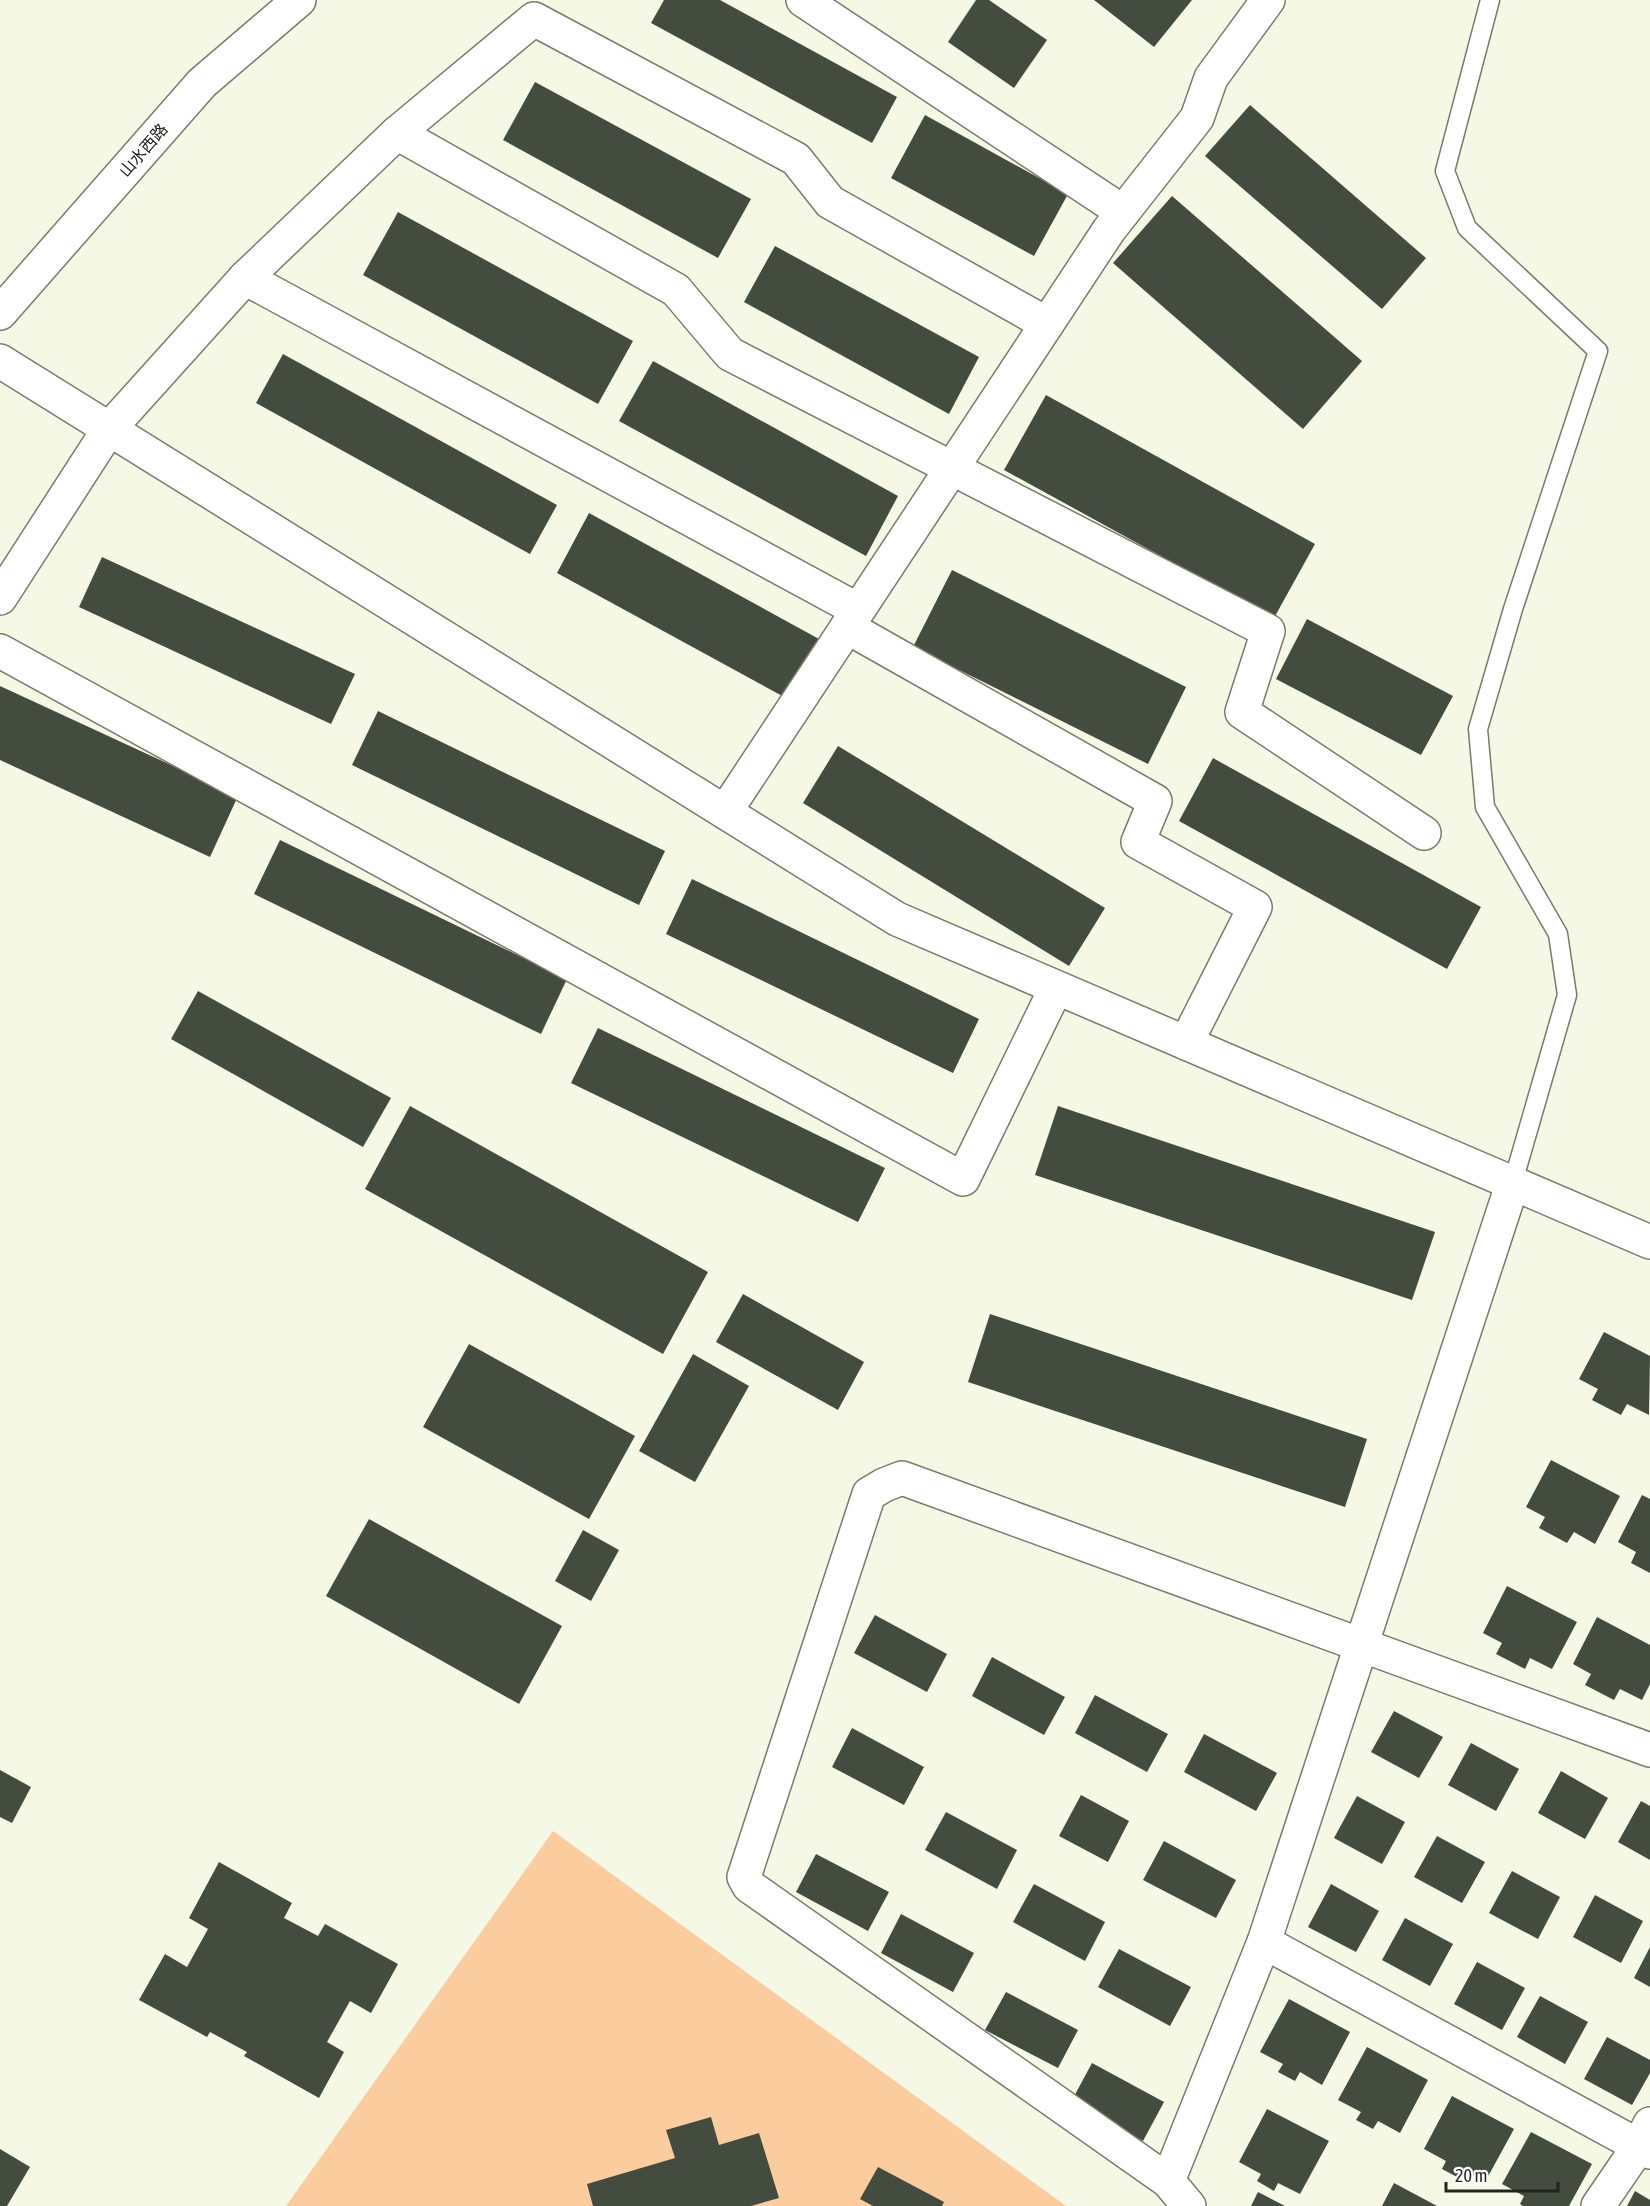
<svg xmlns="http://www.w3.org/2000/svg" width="1650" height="2206" viewBox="0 0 1650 2206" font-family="'Asap Condensed','Noto Sans SC',sans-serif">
<rect width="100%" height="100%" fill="#f6f8e6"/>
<!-- green -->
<path fill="#facc9e" d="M553,1831l513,375h-780z"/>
<!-- building -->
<g fill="#434c3f">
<path d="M664,0h56l177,97 -25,46 -221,-120z"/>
<path d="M976,0h13l58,40 -33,48 -66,-46z"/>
<path d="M1094,0h98l-38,47z"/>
<path d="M535,82l216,117 -33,59 -215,-118z"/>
<path d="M1250,105l176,153 -44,51 -177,-153z"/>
<path d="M925,115l143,79 -34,62 -143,-78z"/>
<path d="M1172,196l190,165 -59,68 -190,-166z"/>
<path d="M398,212l235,129 -35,63 -235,-129z"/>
<path d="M775,246l204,111 -30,57 -205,-112z"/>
<path d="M283,354l274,151 -27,49 -274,-151z"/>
<path d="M653,361l245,135 -32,60 -247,-135z"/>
<path d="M1046,395l269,149 -41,74 -270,-148z"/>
<path d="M589,513l230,126 -33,59 -229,-125z"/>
<path d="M102,557l253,117 -24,50 -252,-117z"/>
<path d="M952,570l234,117 -38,77 -235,-117z"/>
<path d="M1307,619l146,77 -32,59 -145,-76z"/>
<path d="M0,686l238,110 -28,61 -210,-97z"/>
<path d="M378,711l287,140 -26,54 -287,-140z"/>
<path d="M838,746l267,162 -36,58 -266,-163z"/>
<path d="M1213,758l268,149 -34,62 -268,-148z"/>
<path d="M280,840l287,139 -26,55 -287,-140z"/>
<path d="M692,879l287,140 -26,54 -287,-139z"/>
<path d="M198,991l193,107 -28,49 -192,-108z"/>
<path d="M598,1028l287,140 -27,54 -287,-139z"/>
<path d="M410,1106l298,166 -45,82 -298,-165z"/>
<path d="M1058,1106l377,126 -23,68 -377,-125z"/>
<path d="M743,1294l121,68 -26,48 -122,-68z"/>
<path d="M990,1314l377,125 -22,68 -377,-125z"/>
<path d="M1604,1332l46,24 -1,59 -22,-11 -6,11 -29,-15 6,-11 -19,-10z"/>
<path d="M469,1344l166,92 -46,83 -166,-92z"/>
<path d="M693,1354l56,32 -54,96 -56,-31z"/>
<path d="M1551,1460l69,36 -25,48 -21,-12 -7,11 -28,-15 6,-11 -19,-10z"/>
<path d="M1642,1495l8,4v74l-19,-10 5,-11 -18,-10z"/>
<path d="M369,1519l193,107 -43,78 -193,-108z"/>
<path d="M583,1530l36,20 -28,51 -36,-20z"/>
<path d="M1507,1586l70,36 -25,47 -22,-11 -5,11 -29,-15 6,-11 -19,-10z"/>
<path d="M875,1615l72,39 -20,38 -73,-39z"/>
<path d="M1597,1617l53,28v39l-8,16 -22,-11 -6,11 -29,-15 6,-11 -18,-10z"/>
<path d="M992,1657l73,40 -21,38 -72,-39z"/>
<path d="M1095,1695l73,39 -21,38 -72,-39z"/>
<path d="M1394,1711l49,26 -24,41 -48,-26z"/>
<path d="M852,1728l72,39 -20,38 -72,-38z"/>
<path d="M1204,1734l73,39 -21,38 -72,-39z"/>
<path d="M1471,1743l48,26 -23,42 -48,-26z"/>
<path d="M0,1770l31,17 -19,36 -12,-6z"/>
<path d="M1561,1771l47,27 -23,41 -47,-26z"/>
<path d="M1081,1795l48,26 -21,41 -49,-26z"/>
<path d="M1357,1796l48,26 -23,42 -48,-26z"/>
<path d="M1641,1801l9,5v54l-32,-18z"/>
<path d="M946,1812l71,38 -20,39 -72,-39z"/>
<path d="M1437,1836l48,26 -23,41 -48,-26z"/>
<path d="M1164,1841l72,39 -20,38 -73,-38z"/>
<path d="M816,1854l73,38 -21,39 -72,-39z"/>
<path d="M219,1862l73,41 -8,15 34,18 7,-12 73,40 -27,49 -21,-12 -23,41 17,10 -25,46 -75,-42 3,-4 -37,-20 -3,5 -68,-37 26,-46 22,13 21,-38 -19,-11z"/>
<path d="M1512,1871l48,26 -22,42 -49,-26z"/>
<path d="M1034,1884l71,38 -20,39 -72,-39z"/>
<path d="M1331,1884l48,27 -23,41 -48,-25z"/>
<path d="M1595,1895l48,26 -22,42 -48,-26z"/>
<path d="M901,1914l73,39 -21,39 -72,-39z"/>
<path d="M1405,1918l48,26 -23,42 -48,-26z"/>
<path d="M1650,1947v40l-16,-9z"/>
<path d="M1119,1949l72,38 -21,39 -72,-39z"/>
<path d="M1477,1962l48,26 -23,42 -48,-26z"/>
<path d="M1006,1992l72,38 -20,38 -73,-38z"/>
<path d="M1540,1996l48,26 -23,42 -48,-27z"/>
<path d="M1289,1999l61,33 -28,53 -22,-13 -5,9 -17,-9 5,-8 -23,-12z"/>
<path d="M1607,2037l43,23v13l-18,32 -48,-26z"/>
<path d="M1367,2047l61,33 -28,53 -22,-12 -5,8 -17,-9 5,-8 -23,-12z"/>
<path d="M1092,2063l72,39 -21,39 -72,-39z"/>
<path d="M1452,2096l62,33 -29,53 -22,-12 -4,8 -17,-9 4,-8 -22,-12z"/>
<path d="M1267,2109l62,32 -29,53 -22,-11 -4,8 -17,-10 4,-7 -22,-12z"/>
<path d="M711,2117l8,28 40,-12 20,65 -28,8h-158l-6,-22 88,-26 -9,-28z"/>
<path d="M1531,2132l61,32 -23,42h-46l-3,-2 4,-8 -22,-12z"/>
<path d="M0,2149l30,18 -23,39h-7z"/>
<path d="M878,2167l66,35 -2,4h-69l-13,-7z"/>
<path d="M1394,2183l43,23h-55z"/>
<path d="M1635,2191l15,9v6h-23z"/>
<path d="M1258,2192l27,14h-34z"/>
</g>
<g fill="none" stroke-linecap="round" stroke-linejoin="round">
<!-- service casing -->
<g stroke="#797b6b" stroke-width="21">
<path id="service" d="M1490,0l-45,171 22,57 131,123 -85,258 -35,120 7,78 73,127 9,61 -54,187"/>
</g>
<!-- minor casing -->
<g stroke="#797b6b" stroke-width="36">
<g id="minor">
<path d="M803,0l320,212"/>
<path d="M397,133l137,-114 262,140 34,43 217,122"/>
<path d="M245,278l152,-145 279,157 54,64 538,277 -26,81 182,121"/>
<path d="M0,361l897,558 753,323"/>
<path d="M0,598l109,-169 136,-151 613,332"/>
<path d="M847,627l308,174 -17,41 117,65 -69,136"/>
<path d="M0,651l963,528 93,-191"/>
<path d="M725,812l384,-582 88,-112 14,-40 57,-78"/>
<path d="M1264,1942l386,210"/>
<path d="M1168,2181l96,-239 249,-760"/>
<path d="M1189,2206l-21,-25 -419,-295 -5,-9 125,-383 15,-9 18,-7 748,272"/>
<path d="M1598,2206l41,-60 11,-22"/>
</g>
</g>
<!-- tertiary casing -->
<g stroke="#797b6b" stroke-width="36">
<path id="tertiary" d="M0,313l202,-230 97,-83"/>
</g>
<!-- service -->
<use href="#service" stroke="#fff" stroke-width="18"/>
<!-- minor -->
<use href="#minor" stroke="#fff" stroke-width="33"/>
<!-- tertiary -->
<use href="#tertiary" stroke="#fff" stroke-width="33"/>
</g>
<g text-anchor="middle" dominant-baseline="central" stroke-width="6" stroke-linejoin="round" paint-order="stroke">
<!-- street labels -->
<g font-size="16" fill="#23241d" stroke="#fff">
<text transform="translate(143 150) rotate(-49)">山水西路</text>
</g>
</g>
<!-- scale -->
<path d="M1446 2182v9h112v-9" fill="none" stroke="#23241d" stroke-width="3"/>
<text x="1455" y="2182" font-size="18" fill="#23241d" stroke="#ffffff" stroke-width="4.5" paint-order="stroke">20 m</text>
</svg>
